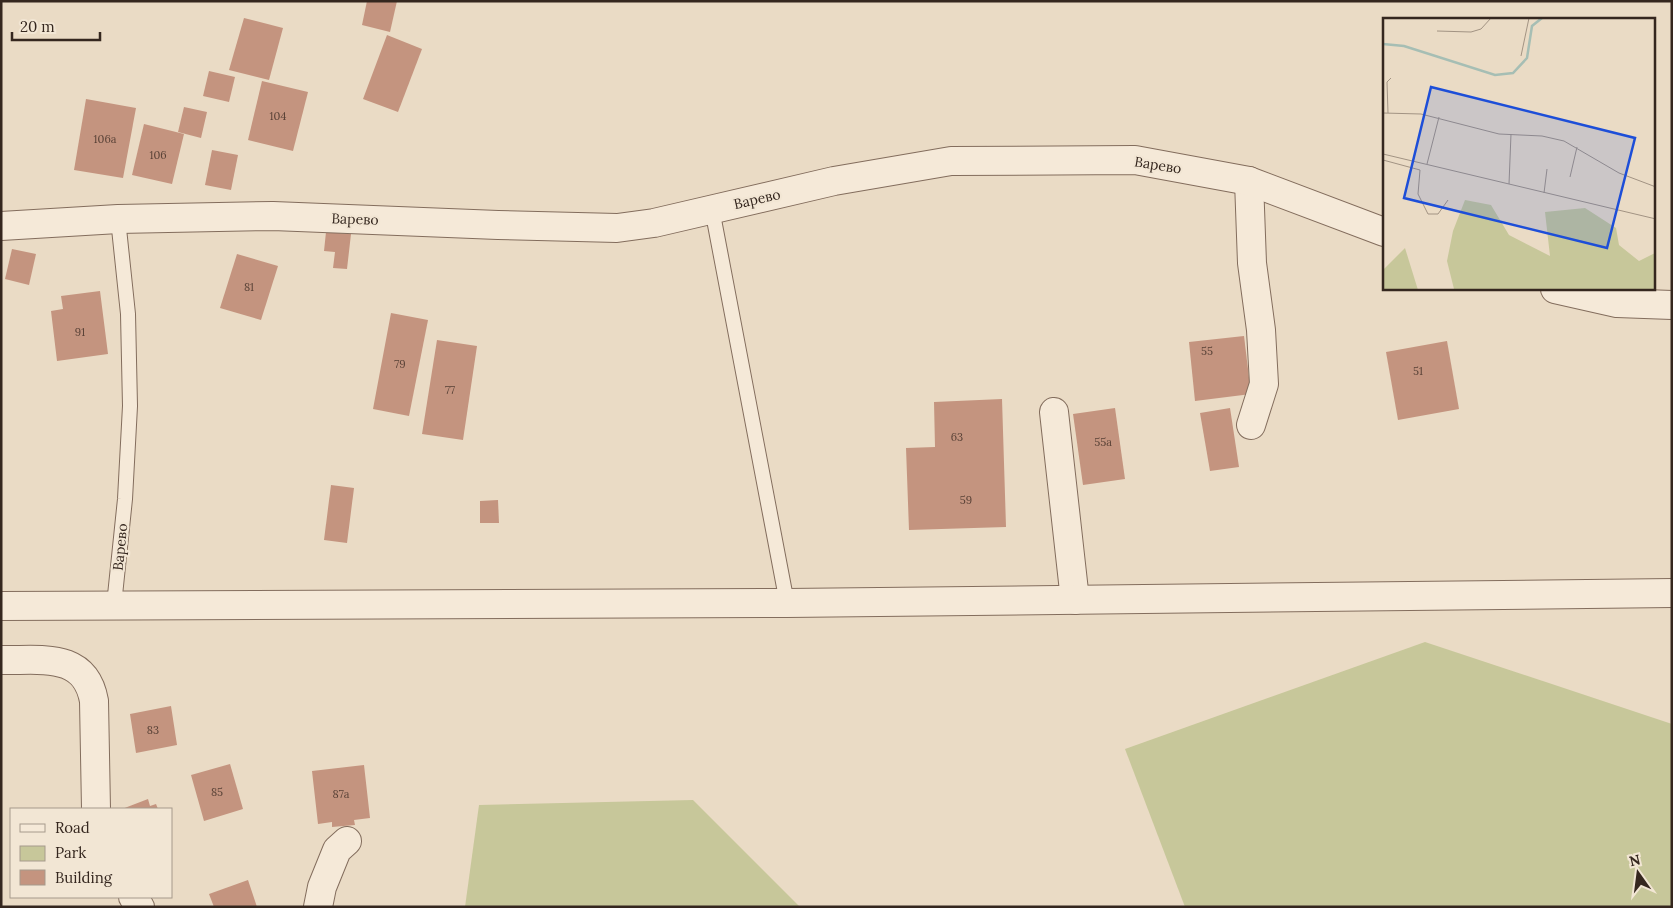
<svg xmlns="http://www.w3.org/2000/svg" width="1673" height="908" viewBox="0 0 1673 908" font-family="Lora,serif">
<rect width="100%" height="100%" fill="#eadbc5"/>
<!-- green -->
<g fill="#c7c79a">
<path d="M1425,642l247,82v183h-487l-60,-158z"/>
<path d="M693,800l107,107h-335l14,-102z"/>
</g>
<!-- building -->
<g fill="#c4947f">
<path d="M367,1h30l-7,31 -28,-7z"/>
<path d="M244,18l39,10 -14,52 -40,-10z"/>
<path d="M387,35l35,14 -24,63 -35,-13z"/>
<path d="M209,71l26,6 -6,25 -26,-6z"/>
<path d="M262,81l46,11 -15,59 -45,-11z"/>
<path d="M86,99l50,9 -13,70 -49,-8z"/>
<path d="M184,107l23,5 -6,26 -23,-6z"/>
<path d="M144,124l40,10 -12,50 -40,-9z"/>
<path d="M212,150l26,5 -7,35 -26,-5z"/>
<path d="M326,232l25,2 -4,35 -14,-1 2,-16 -11,-1z"/>
<path d="M12,249l24,5 -7,31 -24,-6z"/>
<path d="M237,254l41,12 -17,54 -41,-12z"/>
<path d="M100,291l8,63 -51,7 -6,-50 12,-2 -2,-13z"/>
<path d="M391,313l37,7 -19,96 -36,-7z"/>
<path d="M1244,336l7,58 -56,7 -6,-59z"/>
<path d="M437,340l40,6 -14,94 -41,-6z"/>
<path d="M1447,341l12,68 -61,11 -12,-68z"/>
<path d="M1002,399l4,128 -97,3 -3,-82 29,-1 -1,-45z"/>
<path d="M1115,408l10,71 -42,6 -10,-71z"/>
<path d="M1230,408l9,59 -29,4 -10,-58z"/>
<path d="M331,485l23,3 -7,55 -23,-3z"/>
<path d="M498,500l1,23h-19v-22z"/>
<path d="M171,706l6,39 -41,8 -6,-39z"/>
<path d="M230,764l13,45 -39,12 -13,-46z"/>
<path d="M364,765l6,53 -16,2 1,5 -23,2v-5l-14,2 -6,-53z"/>
<path d="M148,799l2,7 6,-2 2,5h-36z"/>
<path d="M248,880l9,27h-43l-5,-13z"/>
</g>
<g fill="none" stroke-linecap="round" stroke-linejoin="round">
<!-- lane casing -->
<g stroke="#836d5d" stroke-width="16">
<g id="lane">
<path d="M712,209l75,394"/>
<path d="M114,605l11,-106 5,-93 -2,-92 -10,-95"/>
</g>
</g>
<!-- street casing -->
<g stroke="#836d5d" stroke-width="30">
<g id="street">
<path d="M1249,181l3,82 9,67 3,54 -13,41"/>
<path d="M1,226l117,-7 155,-3 225,9 119,3 37,-5 180,-42 117,-20 184,-1 114,21 135,51"/>
<path d="M1555,289l62,14 55,2"/>
<path d="M1054,412l21,188"/>
<path d="M1,606l786,-3 885,-10"/>
<path d="M1,660c39,1 84,-9 93,41l2,108"/>
<path d="M133,897l7,10"/>
<path d="M318,907l4,-20 15,-37 10,-9"/>
</g>
</g>
<!-- lane -->
<use href="#lane" stroke="#f5e9d8" stroke-width="14"/>
<!-- street -->
<use href="#street" stroke="#f5e9d8" stroke-width="28"/>
</g>
<g text-anchor="middle" dominant-baseline="central" stroke-width="4.5" stroke-linejoin="round" paint-order="stroke">
<!-- number labels -->
<g font-size="11" fill="#594237">
<text x="278" y="116">104</text>
<text x="105" y="139">106a</text>
<text x="158" y="155">106</text>
<text x="249" y="287">81</text>
<text x="80" y="332">91</text>
<text x="1207" y="351">55</text>
<text x="400" y="364">79</text>
<text x="1418" y="371">51</text>
<text x="450" y="390">77</text>
<text x="957" y="437">63</text>
<text x="1103" y="442">55a</text>
<text x="966" y="500">59</text>
<text x="153" y="730">83</text>
<text x="217" y="792">85</text>
<text x="341" y="794">87a</text>
</g>
<!-- street labels -->
<g font-size="14" fill="#35271f" stroke="#f2e6d4">
<text transform="translate(1158 165) rotate(9)">Варево</text>
<text transform="translate(757 199) rotate(-13)">Варево</text>
<text transform="translate(355 219) rotate(2)">Варево</text>
<text transform="translate(120 547) rotate(-84)">Варево</text>
</g>
</g>
<!-- overview -->
<g transform="translate(1383 18)">
<rect width="272" height="272" fill="#eadbc5"/>
<path d="M82,182l26,5 18,30 41,21 -5,-44 40,-4 31,20 3,17 20,16 16,-8v37h-207l6,-1 -7,-28 6,-30zM22,230l13,42h-35v-20z" fill="#c7c79a"/>
<path fill="none" stroke="#a6beb4" stroke-width="2.5" d="M0,26l21,2 91,29 18,-2 14,-15 5,-32 10,-8"/>
<path fill="none" stroke="#a29383" stroke-width="1" d="M54,13l34,1 10,-3 10,-11M138,38l8,-38M0,95l38,1 78,20 43,2 22,5 55,32 37,14M5,95l-1,-31 4,-4M0,136l273,65M0,142l37,10 -2,24 10,20h10l10,-14M44,146l12,-47M187,159l7,-30M126,166l2,-50M161,175l3,-24"/>
<path fill="#1d4ed8" fill-opacity="0.15" stroke="#1d4ed8" stroke-width="2.5" d="M48,69l204,51 -28,110 -203,-50z"/>
<rect width="272" height="272" fill="none" stroke="#35271f" stroke-width="2.5"/>
</g>
<!-- border -->
<rect width="1673" height="908" fill="none" stroke="#35271f" stroke-width="5"/>
<!-- legend -->
<rect x="10" y="808" width="162" height="90" fill="#f2e6d4" stroke="#a69a8c"/>
<rect x="20" y="824" width="25" height="8" fill="#f5e9d8" stroke="#a69a8c"/>
<text x="55" y="833" font-size="15" fill="#35271f">Road</text>
<rect x="20" y="846" width="25" height="15" fill="#c7c79a" stroke="#a69a8c"/>
<text x="55" y="858" font-size="15" fill="#35271f">Park</text>
<rect x="20" y="870" width="25" height="15" fill="#c4947f" stroke="#a69a8c"/>
<text x="55" y="883" font-size="15" fill="#35271f">Building</text>
<!-- north arrow -->
<g transform="translate(1638 873) rotate(346)" stroke="#f2e6d4" stroke-width="4" paint-order="stroke">
<path d="M0-4L9 19L0 12L-9 19Z" fill="#35271f"/>
<text y="-8" font-size="14" font-weight="bold" text-anchor="middle" fill="#35271f">N</text>
</g>
<!-- scale -->
<path d="M12 32v8h88v-8" fill="none" stroke="#35271f" stroke-width="2.5"/>
<text x="20" y="32" font-size="15" fill="#35271f" stroke="#f2e6d4" stroke-width="4" paint-order="stroke">20 m</text>
</svg>
